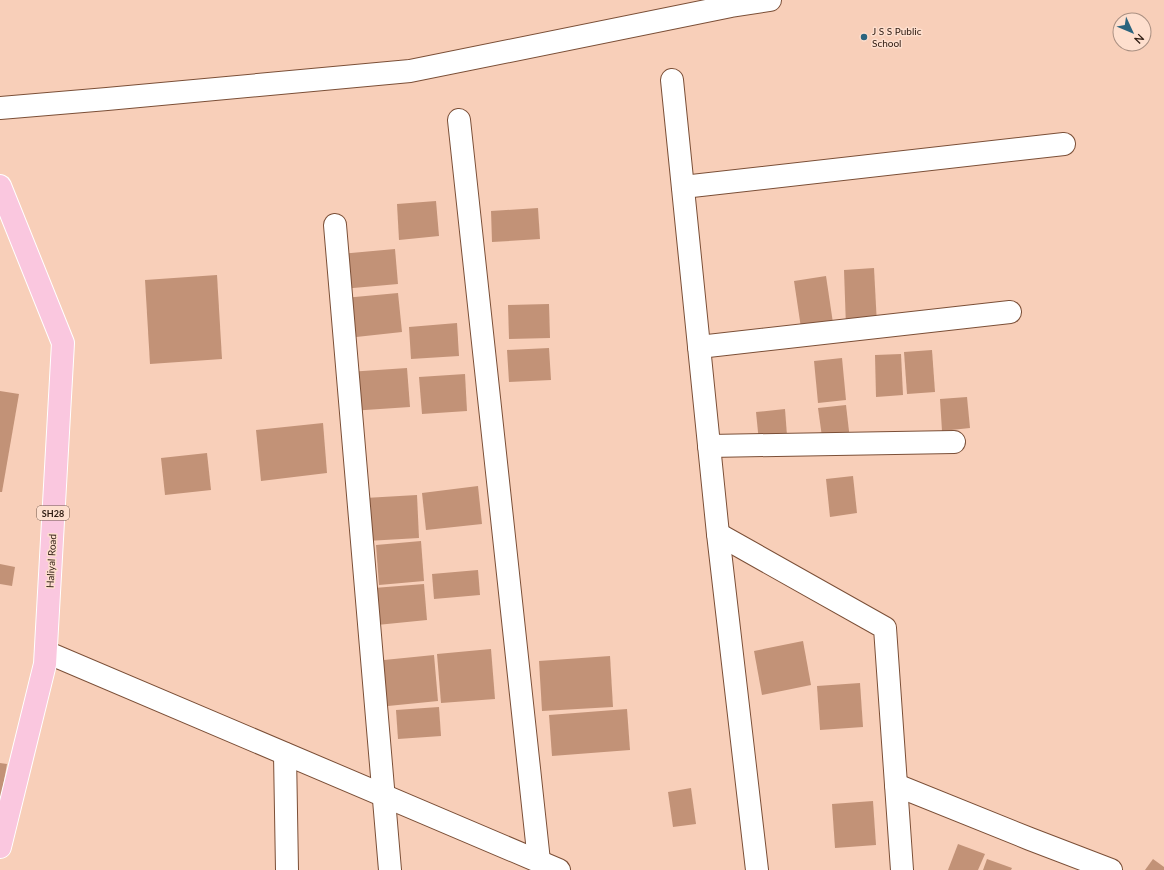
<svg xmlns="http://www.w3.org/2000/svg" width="1164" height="870" viewBox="0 0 1164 870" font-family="Lato,sans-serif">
<rect width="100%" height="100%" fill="#f8cfb9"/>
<!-- building -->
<g fill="#c29277">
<path d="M436,201l3,35 -40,4 -2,-36z"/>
<path d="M538,208l2,31 -48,3 -1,-31z"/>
<path d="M395,249l3,35 -56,5 -2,-35z"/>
<path d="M874,268l3,57 -31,2 -2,-57z"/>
<path d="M217,275l5,84 -72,5 -5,-84z"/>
<path d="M826,276l7,47 -32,5 -7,-47z"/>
<path d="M398,293l4,39 -55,6 -3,-40z"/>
<path d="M549,304l1,34 -41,1 -1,-34z"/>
<path d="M457,323l2,33 -48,3 -2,-32z"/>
<path d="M549,348l2,32 -42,2 -2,-32z"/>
<path d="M932,350l3,42 -28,2 -3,-42z"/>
<path d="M901,354l2,41 -27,2 -1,-42z"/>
<path d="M842,358l4,42 -28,3 -4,-42z"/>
<path d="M407,368l3,39 -60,4 -2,-39z"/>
<path d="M465,374l2,37 -45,3 -3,-37z"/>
<path d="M0,391l19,3 -17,98h-2z"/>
<path d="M967,397l3,31 -28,3 -2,-32z"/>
<path d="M846,405l4,35 -27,4 -5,-36z"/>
<path d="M785,409l3,40 -28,3 -4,-40z"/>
<path d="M323,423l4,50 -66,8 -5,-51z"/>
<path d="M207,453l4,37 -46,5 -4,-37z"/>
<path d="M853,476l4,37 -27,4 -4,-38z"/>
<path d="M478,486l4,38 -56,6 -4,-37z"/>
<path d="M417,495l2,43 -52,3 -2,-43z"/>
<path d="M421,541l3,40 -45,4 -3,-40z"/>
<path d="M0,564l15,3 -3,19 -12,-2z"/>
<path d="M478,570l2,25 -46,4 -2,-25z"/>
<path d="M424,584l3,36 -50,5 -3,-37z"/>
<path d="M803,641l8,44 -49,10 -8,-44z"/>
<path d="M491,649l4,50 -54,4 -4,-49z"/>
<path d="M434,655l4,46 -60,6 -4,-46z"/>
<path d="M610,656l3,51 -71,4 -3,-50z"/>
<path d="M860,683l3,44 -43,3 -3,-44z"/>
<path d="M439,707l2,29 -43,3 -2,-29z"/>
<path d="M627,709l3,41 -78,6 -3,-41z"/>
<path d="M0,763l7,1 -6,33h-1z"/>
<path d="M691,788l5,36 -23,3 -5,-35z"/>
<path d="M873,801l3,44 -41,3 -3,-44z"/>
<path d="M958,844l27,10 -7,16h-30z"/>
<path d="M987,859l25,9 -1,2h-28z"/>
<path d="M1153,859l11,8v3h-19z"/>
</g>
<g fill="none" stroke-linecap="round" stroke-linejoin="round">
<!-- street casing -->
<g stroke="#7b4f37" stroke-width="24">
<g id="street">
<path d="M672,80l46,454 39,336"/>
<path d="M459,120l80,741"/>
<path d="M683,187l381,-43"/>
<path d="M335,225l55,645"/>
<path d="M699,347l311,-35"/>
<path d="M709,446l245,-4"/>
<path d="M718,534l167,94 17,242"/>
<path d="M46,652l513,218"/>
<path d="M285,754l2,116"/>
<path d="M896,785l134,54 81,31"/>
</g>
</g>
<!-- secondary casing -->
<g stroke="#7b4f37" stroke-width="24">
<path id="secondary" d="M0,108l107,-9 303,-28 321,-65 39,-6"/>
</g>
<!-- primary casing -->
<g stroke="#fff" stroke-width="24">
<path id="primary" d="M0,186l63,157 -18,321 -45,183"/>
</g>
<!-- street -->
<use href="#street" stroke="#fff" stroke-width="22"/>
<!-- secondary -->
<use href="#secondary" stroke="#fff" stroke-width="22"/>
<!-- primary -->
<use href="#primary" stroke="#fac7df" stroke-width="22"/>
</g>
<!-- markers -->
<circle fill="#2b647e" stroke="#fedfce" stroke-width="1.5" cx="864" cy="37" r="4"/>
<g text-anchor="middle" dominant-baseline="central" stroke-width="3" stroke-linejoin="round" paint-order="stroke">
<!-- shield labels -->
<rect fill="#fedfce" stroke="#6c5549" stroke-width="1" x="37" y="506" width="32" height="14" rx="3"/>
<g font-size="9" font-weight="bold" fill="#2d1a10">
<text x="53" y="513">SH28</text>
</g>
<!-- poi labels -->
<g font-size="10" fill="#2d1a10" stroke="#fedfce" text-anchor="start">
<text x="872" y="31">J S S Public<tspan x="872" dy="12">School</tspan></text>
</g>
<!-- street labels -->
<g font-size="10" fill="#2d1a10" stroke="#fedfce">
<text transform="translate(51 561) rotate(-87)">Haliyal Road</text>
</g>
</g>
<!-- north arrow -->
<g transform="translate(1132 32) rotate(134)"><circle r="19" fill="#fedfce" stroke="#aa9082"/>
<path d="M0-3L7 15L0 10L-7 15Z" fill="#2b647e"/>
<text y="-6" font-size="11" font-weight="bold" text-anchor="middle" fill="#2d1a10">N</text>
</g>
</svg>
